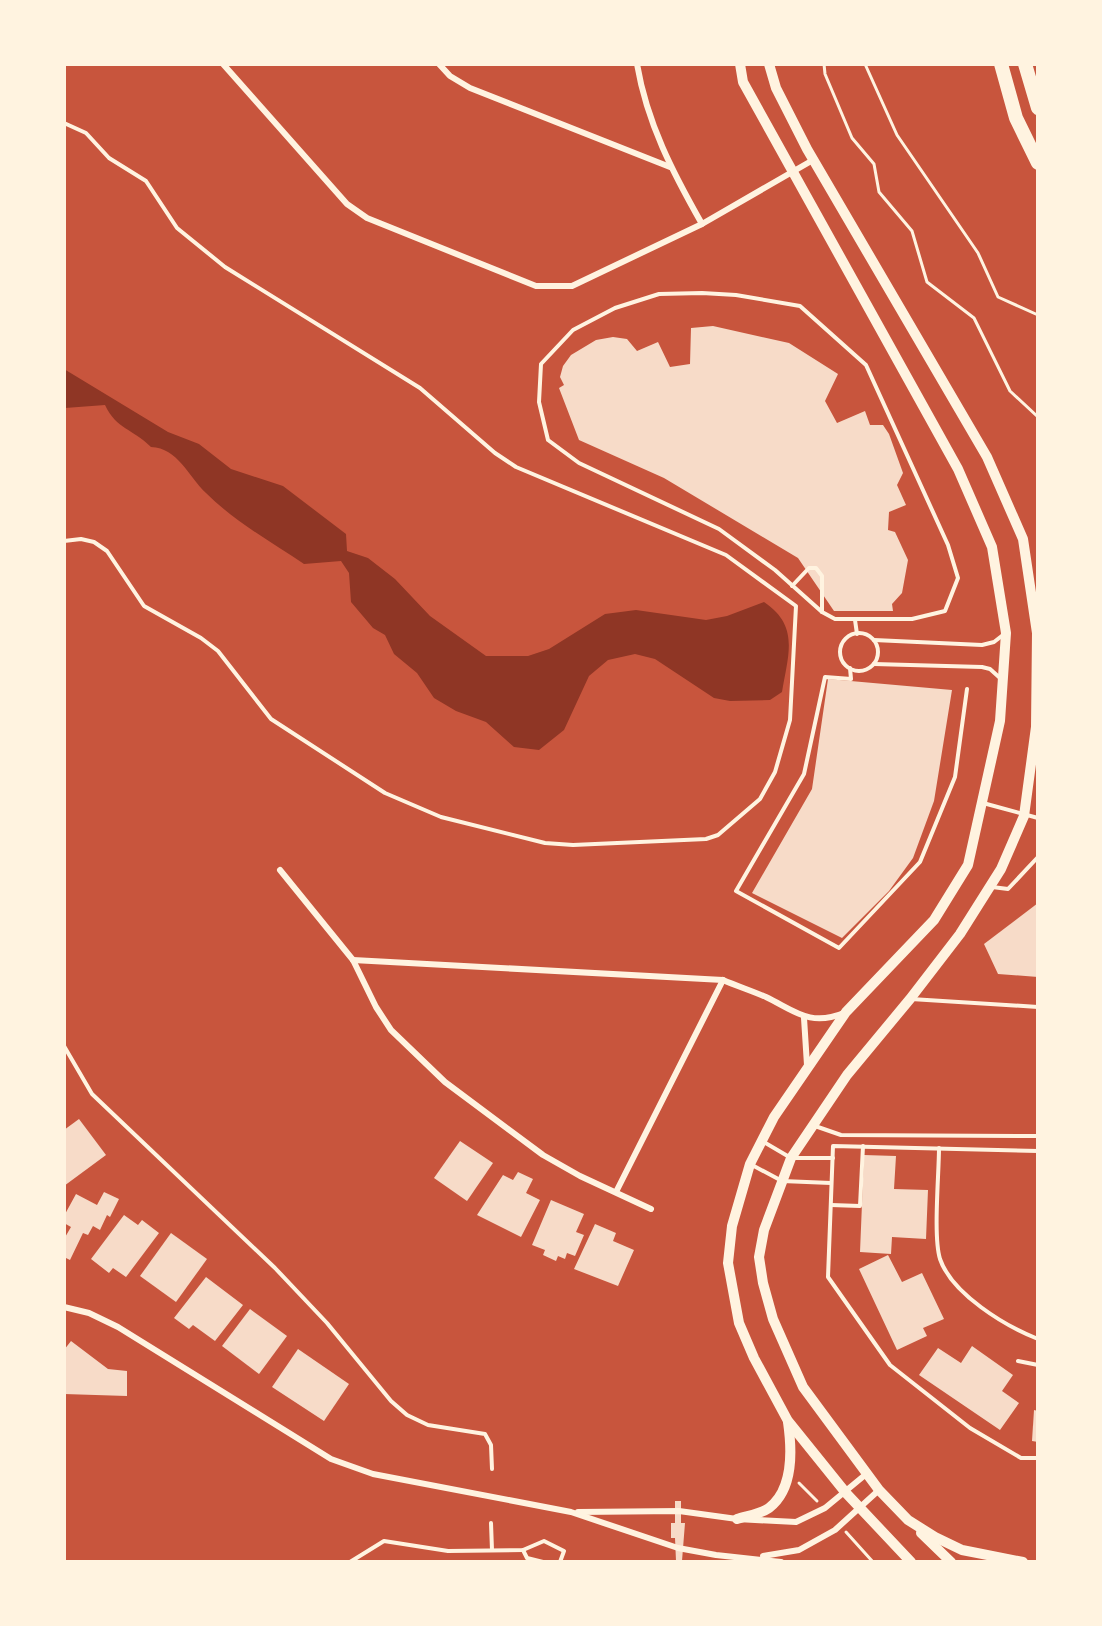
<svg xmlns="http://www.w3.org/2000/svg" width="1102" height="1626" viewBox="0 0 1102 1626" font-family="'DM Sans',sans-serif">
<rect width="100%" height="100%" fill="#c8553d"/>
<!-- water -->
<path fill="#8f3625" d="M64,369l104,63 31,12 32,25 52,17 63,48 1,17 21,7 27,21 35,37 56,40h42l21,-7 56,-35 31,-4 70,10 21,-4 37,-14c36,24 24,53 18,90l-12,8 -40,1 -16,-3 -59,-39 -20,-5 -27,6 -19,16 -25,54 -25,20 -25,-3 -28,-25 -30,-11 -22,-13 -17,-25 -23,-19 -9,-19 -12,-7 -22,-26 -2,-29 -8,-12 -37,3c-33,-22 -70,-43 -98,-71 -18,-17 -28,-45 -55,-46 -19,-19 -34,-17 -46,-42l-40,3z"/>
<!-- building -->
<g fill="#f7dbc8">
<path d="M713,326l76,17 49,31 -13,27 12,22 28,-12 5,14h13l6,9 14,39 -6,12 9,20 -17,7 -1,18 7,2 13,28 -6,33 -10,11 1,7h-59l-36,-53 -134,-80 -85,-38 -20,-52 5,-3 -4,-8 3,-11 8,-11 25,-15 17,-3 14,2 10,12 21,-9 12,25 20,-3 1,-36z"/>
<path d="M828,679l124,11 -18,111 -21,57 -24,33 -47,47 -90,-45 60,-104z"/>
<path d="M1038,903v74l-40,-3 -14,-30z"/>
<path d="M79,1119l27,36 -42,31v-56z"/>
<path d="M460,1141l33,22 -26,38 -33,-23z"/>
<path d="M864,1155l32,1 -2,33 34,1 -2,49 -34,-2 -1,17 -31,-2z"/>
<path d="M518,1172l15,7 -7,14 14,7 -19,37 -44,-22 26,-40 10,5z"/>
<path d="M104,1192l15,7 -9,18 -3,-2 -7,15 -7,-4 -5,9 -5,-2 -13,27 -6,-3v-18l7,-12 -7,-4v-7l12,-22 21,11z"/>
<path d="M551,1200l33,14 -8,18 8,3 -9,21 -8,-3 -2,6 -7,-3 -2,5 -13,-6 2,-5 -13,-5z"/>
<path d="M124,1215l14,10 4,-5 17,13 -33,44 -13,-9 -4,5 -18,-14z"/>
<path d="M595,1224l21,9 -3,8 21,9 -16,36 -44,-17z"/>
<path d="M171,1233l36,26 -31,43 -36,-26z"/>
<path d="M888,1255l14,27 20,-9 22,46 -21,9 4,8 -30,14 -38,-81z"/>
<path d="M206,1277l37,28 -28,36 -22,-16 -4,4 -15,-11z"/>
<path d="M250,1309l37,27 -28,38 -37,-28z"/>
<path d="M71,1341l37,28 19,2v25l-63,-2v-44z"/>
<path d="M972,1346l41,29 -11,16 17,12 -19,27 -81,-55 19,-27 23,15z"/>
<path d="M298,1349l51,35 -25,37 -52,-34z"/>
<path d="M1034,1410l4,1v31l-6,-1z"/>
<path d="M675,1501h6v22h4l-3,38h-6l-1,-23h-4v-15h4z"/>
</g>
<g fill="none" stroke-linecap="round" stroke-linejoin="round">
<!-- path -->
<g stroke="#fff3e0" stroke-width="3">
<path d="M824,64l1,10 27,64 22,26 5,28 33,39 15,51 47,36 36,73 28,26"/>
<path d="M865,64l32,71 81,118 20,44 40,18"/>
<path d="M799,1483l18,18"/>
<path d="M846,1532l27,30"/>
</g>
<!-- service -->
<g stroke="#fff3e0" stroke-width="4">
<path d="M64,123l22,10 23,25 37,23 31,47 48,39 195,121 75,65 21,14 210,88 70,51 -6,114 -15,52 -15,27 -42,36 -12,4 -133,6 -28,-2 -104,-26 -56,-24 -114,-74 -53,-68 -17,-13 -57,-32 -37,-55 -13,-9 -13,-3 -17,2"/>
<path d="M702,293l34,2 64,11 66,59 82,180 10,33 -13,33 -33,8h-77l-13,-7 -47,-42 -56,-41 -140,-66 -31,-23 -9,-38 2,-38 32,-34 42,-22 44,-14z"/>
<path d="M792,586l17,-18h7l6,8v36"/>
<path d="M855,620l2,14"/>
<circle cx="859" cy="652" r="19"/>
<path d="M874,640l108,5 12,-3 9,-7"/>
<path d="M874,664l108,3 8,2 10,9"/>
<path d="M850,668l1,11 -26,-2 -21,97 -68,117 103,57 81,-86 35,-85 12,-88"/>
<path d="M983,803l55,15"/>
<path d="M992,887l16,2 30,-32"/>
<path d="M911,999l127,8"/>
<path d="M64,1046l28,48 183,174 52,55 64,78 16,14 21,10 57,9 6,11 1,24"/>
<path d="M815,1126l26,9 197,1"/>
<path d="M762,1141l29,17h42"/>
<path d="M939,1148c0,26 -6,89 1,111 12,35 65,67 98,80"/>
<path d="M1038,1151l-205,-5 -5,131 62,88 80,63 51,30h17"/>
<path d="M752,1165l30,16 49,2"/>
<path d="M831,1205l29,1 3,-60"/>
<path d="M1018,1361l20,4"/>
<path d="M491,1523l1,27"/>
<path d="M523,1550l4,8 16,4"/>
<path d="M350,1562l34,-21 64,10 75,-1 21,-9 20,10 -4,11"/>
</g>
<!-- minor -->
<g stroke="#fff3e0" stroke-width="6">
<path d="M223,64l124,140 20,14 169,68h36l130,-62 111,-64"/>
<path d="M439,64l11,12 20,12 200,79"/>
<path d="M637,64c10,59 36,109 65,160"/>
<path d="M280,870l73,90 23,47 15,23 54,52 98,73 37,21 71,33"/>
<path d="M353,960l370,20c14,6 29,11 43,17 29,14 44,30 78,16"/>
<path d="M804,1018l3,47"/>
<path d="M616,1192l107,-212"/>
<path d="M64,1307l25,6 29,14 213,132 42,15 198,38 107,36 38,7 65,7"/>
<path d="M578,1512l101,-1 58,8 59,3 29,-14 40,-33"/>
<path d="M763,1556l36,-6 36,-20 44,-40"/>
</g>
<!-- secondary -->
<g stroke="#fff3e0" stroke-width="10">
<path d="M740,64l3,18 215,387 34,78 14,86 -6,88 -32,144 -34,55 -88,92 -72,105 -24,47 -18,62 -4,37 11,60 15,35 34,63 58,72 65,69"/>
<path d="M769,64l7,24 31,61 180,308 36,82 14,94 -1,94 -12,89 -23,53 -41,65 -50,65 -63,76 -56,83 -27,72 -5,27 4,26 10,36 30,68 76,103 29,30 27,17 27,13 61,12"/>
<path d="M737,1519c9,-3 24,-5 32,-11 25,-19 23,-58 19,-86"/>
<path d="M921,1533l30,29"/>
</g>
<!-- motorway -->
<g stroke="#fff3e0" stroke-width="14">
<path d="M1001,64l15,54 22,45"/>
<path d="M1025,64l13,44"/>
</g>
</g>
<!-- border -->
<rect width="1102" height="1626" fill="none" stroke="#fff3e0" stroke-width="132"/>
</svg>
